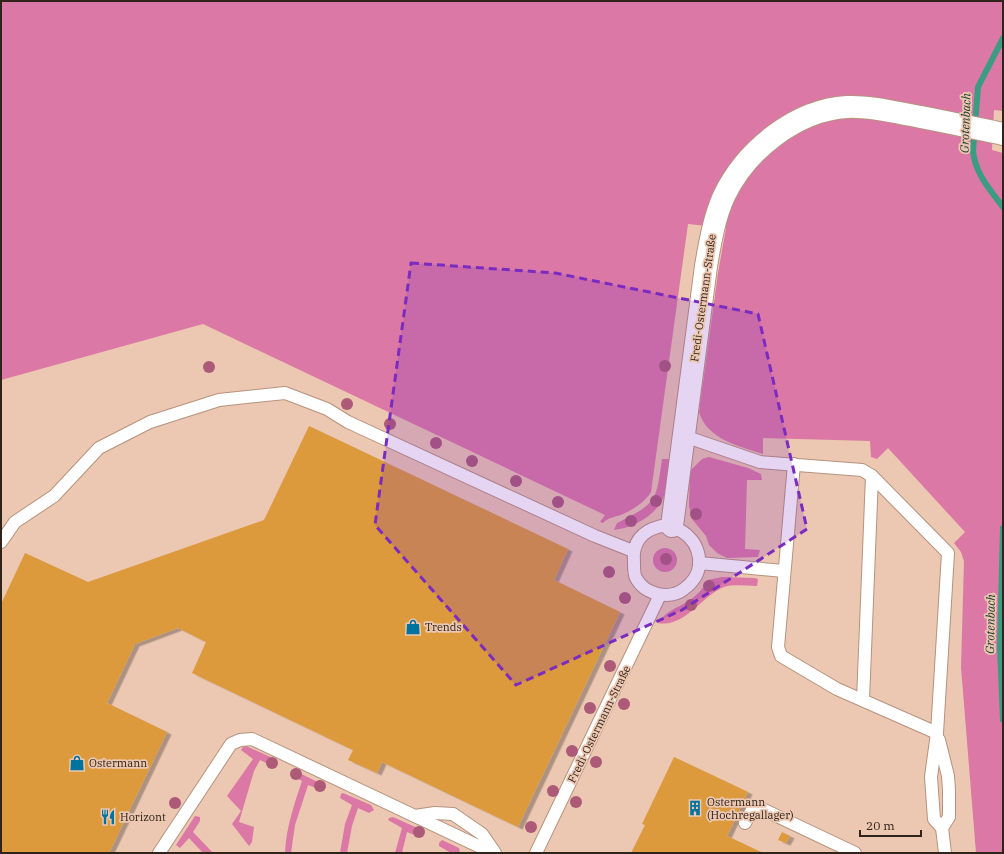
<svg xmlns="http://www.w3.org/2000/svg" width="1004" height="854" viewBox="0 0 1004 854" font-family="'IBM Plex Serif',serif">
<defs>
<filter id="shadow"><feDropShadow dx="4.5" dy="2.5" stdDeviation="0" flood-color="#0004"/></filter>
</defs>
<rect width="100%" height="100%" fill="#ecc7b1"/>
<!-- green -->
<g fill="#db78a5">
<path d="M1,1h1002v110l-9,-1 -2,40 11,3v700h-27l-15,-186 3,-106 -3,-9 -7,-9 11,-11 -77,-84 -11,11 -6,-2 -1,-16 -107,-3v16c-25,-8 -56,-15 -64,-42l19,-139 8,-45 -38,-4 -37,268c-6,10 -17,17 -28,22 -6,3 -15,3 -20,9l-3,-1 5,-7 -402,-191 -202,56z"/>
<path d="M709,457l39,11 13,6 1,6h-15l-2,69 15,1 -2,7 -31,1 -10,-5 -8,-8 -3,-9 -14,-17 -3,-13 1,-35 12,-12z"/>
<path d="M662,459h8c-1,12 -1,26 -6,37 -7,19 -31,32 -50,34l3,-7c40,-20 39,-21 45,-64z"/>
<circle cx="665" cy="560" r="12"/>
<path d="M722,577l33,1 3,1 -1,7c-11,0 -22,-2 -33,1 -23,9 -39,41 -66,36 8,-12 19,-15 31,-22 8,-6 14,-12 19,-21z"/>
<path d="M246,746l29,13v4l-3,3 -12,-6 -6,11 -15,51 15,5 -2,15 -3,4 -17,-22 9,-13 -14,-15 26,-37 -12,-9 2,-3z"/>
<path d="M293,770l31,15 -2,5 -14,-5 -13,40 -4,28h-6c1,-25 9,-48 17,-72l-11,-6z"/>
<path d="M343,793l28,12 3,5 -5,3 -11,-5 -6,18 -5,27h-7l5,-29 7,-19 -12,-7 1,-4z"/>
<path d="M195,816l5,1v4l-7,11 20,21h-10l-14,-15 -9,10 -4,-3z"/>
<path d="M393,817l29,13 2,3 -5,4 -12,-5 -5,21h-7l7,-25 -14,-8 1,-2z"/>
<path d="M442,840l17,8 1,5h-9l-12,-7v-3z"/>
</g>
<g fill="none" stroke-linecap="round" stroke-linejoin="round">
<!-- stream -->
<g stroke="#3b9c82" stroke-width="6">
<path d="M1003,38l-25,49 -5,64c2,22 17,39 30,56"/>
<path d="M1003,528l-3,118 3,74"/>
</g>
</g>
<!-- building -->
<g fill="#dc9a3d" filter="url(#shadow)">
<path d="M309,426l259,123 -14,31 66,32 -102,215 -136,-65 -5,11 -29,-13 5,-10 -161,-77 14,-31 -28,-14 -43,16 -28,59 60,29 -58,121h-108v-249l24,-51 63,29 176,-62z"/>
<path d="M674,757l74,35 -21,44 36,17h-132l14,-28 -3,-1z"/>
<path d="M782,832l8,4 -4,7 -8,-3z"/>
</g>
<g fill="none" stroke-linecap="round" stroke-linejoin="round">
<!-- lane casing -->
<g stroke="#b6937e" stroke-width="14">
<g id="lane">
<path d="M684,436l76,26 102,8 10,6 76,77 -11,180 -6,44 3,42 8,9 3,25"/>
<path d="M794,464l-16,183 3,9 56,33 100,44"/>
<path d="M661,526c23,0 40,17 38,40 -1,10 -7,17 -15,23 -14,11 -39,6 -48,-11 -2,-3 -2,-10 -2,-15 -2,-20 7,-32 27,-37z"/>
<path d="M1,542l14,-20 39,-26 45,-48 51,-26 69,-22 66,-7 42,16 21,13 247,114 38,15"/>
<path d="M699,563l85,8"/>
<path d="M863,700l9,-224"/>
<path d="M939,740l9,36 1,14v27l-7,11"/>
<path d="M415,816l20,-3 18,1 29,20 13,19"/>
<path d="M745,823l7,-13 6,-3 97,46"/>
<path d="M159,853l72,-109 9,-4 12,-1 241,114"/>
<path d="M536,853l124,-258"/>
</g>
</g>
<!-- street casing -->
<g stroke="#b6937e" stroke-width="24">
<path id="street" d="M672,526l34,-260c4,-23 8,-48 18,-70 22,-46 72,-86 123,-89 19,-1 39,3 58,7 33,6 65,13 98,20"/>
</g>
<!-- lane -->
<use href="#lane" stroke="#fff" stroke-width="12"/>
<!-- street -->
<use href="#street" stroke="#fff" stroke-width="22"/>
</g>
<!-- trees -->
<g fill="#ac5a78">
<circle cx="665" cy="366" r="6"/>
<circle cx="209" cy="367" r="6"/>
<circle cx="347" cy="404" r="6"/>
<circle cx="390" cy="424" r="6"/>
<circle cx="436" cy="443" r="6"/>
<circle cx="472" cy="461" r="6"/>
<circle cx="516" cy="481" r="6"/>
<circle cx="656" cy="501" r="6"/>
<circle cx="558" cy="502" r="6"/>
<circle cx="696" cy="514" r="6"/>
<circle cx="631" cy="521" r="6"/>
<circle cx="666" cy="559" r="6"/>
<circle cx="609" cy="572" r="6"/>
<circle cx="709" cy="586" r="6"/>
<circle cx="625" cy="598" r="6"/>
<circle cx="691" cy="605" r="6"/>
<circle cx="610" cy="666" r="6"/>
<circle cx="624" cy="704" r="6"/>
<circle cx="590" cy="708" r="6"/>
<circle cx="572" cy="751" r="6"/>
<circle cx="596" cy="762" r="6"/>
<circle cx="272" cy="763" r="6"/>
<circle cx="296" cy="774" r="6"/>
<circle cx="320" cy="786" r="6"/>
<circle cx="553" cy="791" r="6"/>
<circle cx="576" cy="802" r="6"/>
<circle cx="175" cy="803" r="6"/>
<circle cx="531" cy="827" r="6"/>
<circle cx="419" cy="832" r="6"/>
</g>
<!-- marked area -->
<path fill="#7b2cbf" fill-opacity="0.2" stroke="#7b2cbf" stroke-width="3" stroke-dasharray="8 5" stroke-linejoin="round" d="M411,263l144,10 203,41 49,215 -125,81 -166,75 -141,-160z"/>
<!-- icons -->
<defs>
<g id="shop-bare" transform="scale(1.2)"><path d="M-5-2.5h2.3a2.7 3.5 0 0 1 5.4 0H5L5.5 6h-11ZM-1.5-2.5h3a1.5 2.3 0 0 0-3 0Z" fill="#00749e" stroke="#ecc7b1" stroke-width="2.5" paint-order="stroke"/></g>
<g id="building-bare" transform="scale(1.2)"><path d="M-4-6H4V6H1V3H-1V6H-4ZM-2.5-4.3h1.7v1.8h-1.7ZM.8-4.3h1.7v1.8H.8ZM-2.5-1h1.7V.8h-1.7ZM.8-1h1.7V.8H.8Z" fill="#00749e" stroke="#ecc7b1" stroke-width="2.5" paint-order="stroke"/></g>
<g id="restaurant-bare" transform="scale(1.2)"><path d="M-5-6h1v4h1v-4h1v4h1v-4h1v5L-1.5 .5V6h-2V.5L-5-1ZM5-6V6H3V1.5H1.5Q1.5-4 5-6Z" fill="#00749e" stroke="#ecc7b1" stroke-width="2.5" paint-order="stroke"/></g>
</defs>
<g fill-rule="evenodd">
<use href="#shop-bare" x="413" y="627"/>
<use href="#shop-bare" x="77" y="763"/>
<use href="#building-bare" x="695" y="808"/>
<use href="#restaurant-bare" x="108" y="817"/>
</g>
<g text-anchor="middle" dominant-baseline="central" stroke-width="3.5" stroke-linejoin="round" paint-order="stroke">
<!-- street labels -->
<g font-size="11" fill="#30231a" stroke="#ecc7b1">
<text transform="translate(703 298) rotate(-82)">Fredi-Ostermann-Straße</text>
<text transform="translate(599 724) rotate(-64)">Fredi-Ostermann-Straße</text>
</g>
<!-- poi labels -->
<g font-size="11" fill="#30231a" stroke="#ecc7b1" text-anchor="start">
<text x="425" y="627">Trends</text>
<text x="89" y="763">Ostermann</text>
<text x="707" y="802">Ostermann<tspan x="707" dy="13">(Hochregallager)</tspan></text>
<text x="120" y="817">Horizont</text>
</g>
<!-- water labels -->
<g font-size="12" font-style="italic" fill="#1c3a31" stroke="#ecc7b1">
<text transform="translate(965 123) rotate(-88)">Grotenbach</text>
<text transform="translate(990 624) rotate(-89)">Grotenbach</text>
</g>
</g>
<!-- border -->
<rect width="1004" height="854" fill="none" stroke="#30231a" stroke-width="4"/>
<!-- scale -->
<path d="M860 830v6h61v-6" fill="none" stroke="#30231a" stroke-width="2"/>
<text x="866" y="830" font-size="12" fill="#30231a" stroke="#ecc7b1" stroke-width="3" paint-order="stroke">20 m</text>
</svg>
